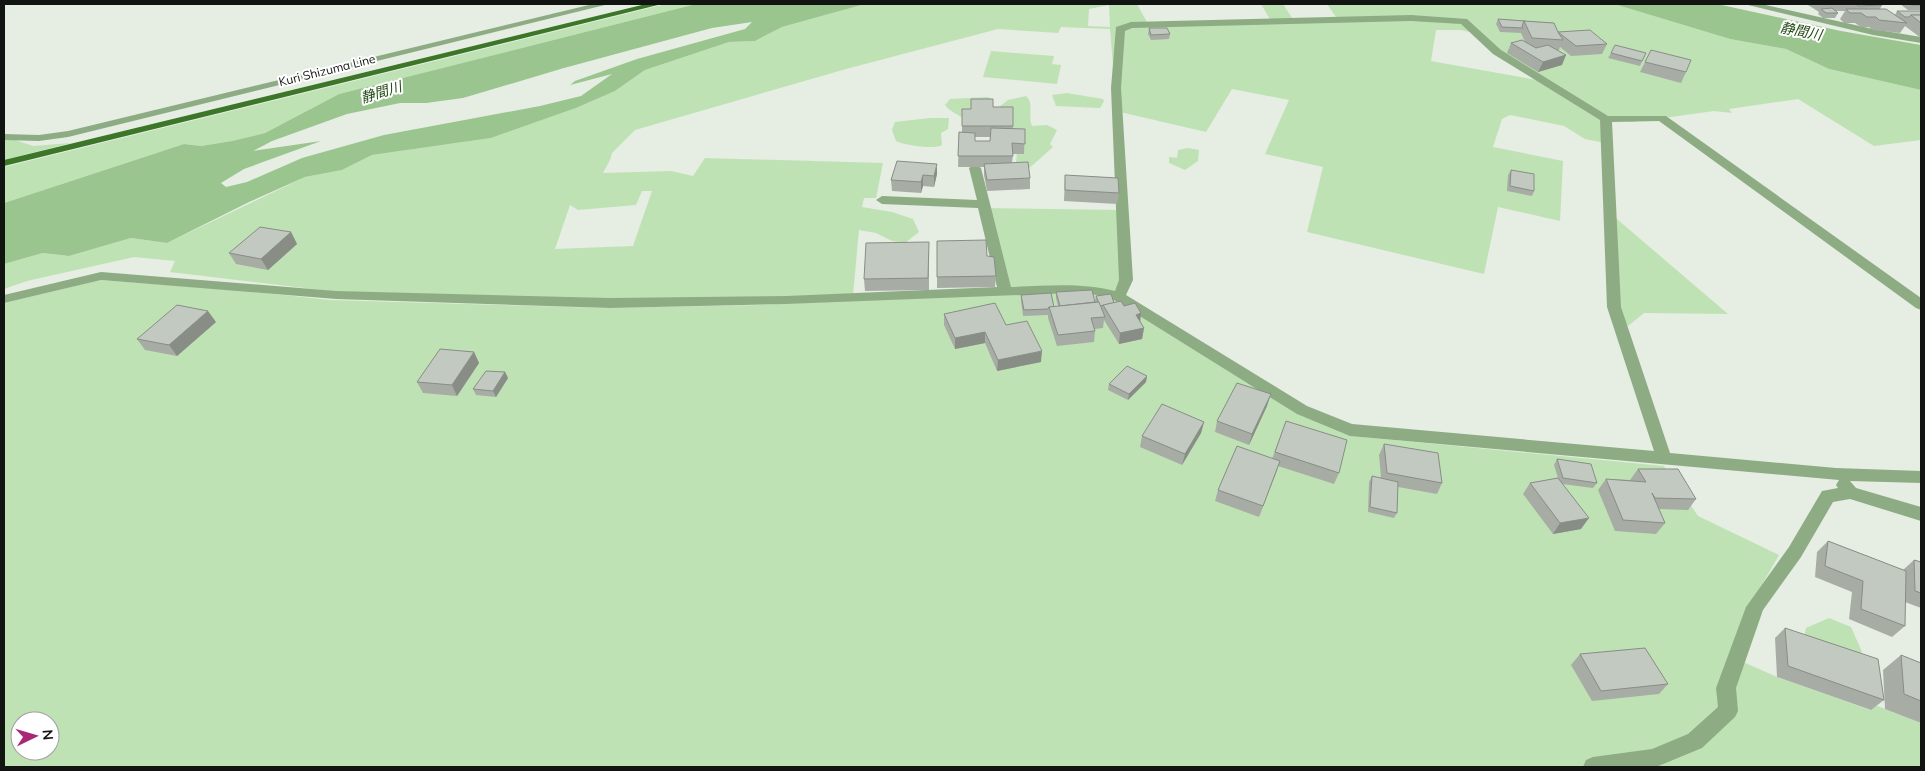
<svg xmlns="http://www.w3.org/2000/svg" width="1925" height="771" viewBox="0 0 1925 771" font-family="Mulish,'Noto Sans JP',sans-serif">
<rect width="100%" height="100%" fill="#e6ede3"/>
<!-- green -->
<g fill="#bfe2b5" fill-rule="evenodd">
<path d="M666,4h30l-357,90 -74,39 -33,8 -31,5 -17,-2 -180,59v-36z"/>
<path d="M865,4h272l11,20 -30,5 -3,59 -5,-59 -49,-2 -3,6 -60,-4 -152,40 -211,61 -23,23 -2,7 -7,13 68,-2 22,5 12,-18 178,5 -7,35h-12l-2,9 30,5 21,7 6,13 -14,11 -13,-2 -16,-8 -17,-3 -6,65 -243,5 -272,-8 -168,-20 5,-11 -41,-4 -107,24 -23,8v-25l39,-11 26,3 62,-18 36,5 138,-66 37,-7 30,-15 119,-17 85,-30 39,-17 30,-21 84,-28 26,-1 27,-14zM1109,5l1,22 -22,-1 1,-17zM642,191h10l-19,55 -78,3 15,-44 8,5 58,-5z"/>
<path d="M1261,4h22l11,17h-23z"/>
<path d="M1327,4h287l116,35 56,10 43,20 92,21v50l-47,6 -76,-47 -69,10 3,4 -18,-2 -50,7h-24l-6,4 -28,-3 -108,-67 -34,-32h-126z"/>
<path d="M1411,19l51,3 12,11 -13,-3h-25l-5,31 111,20 61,38 2,24 -20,-4 -21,-13 -54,-11 -8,4 -9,28 70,14 -3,60 -62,-14 -14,67 -177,-42 16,-65 -58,-13 24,-54 -57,-11 -26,43 -86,-20 1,-82 11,-4z"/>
<path d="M991,51l63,5 -2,8 9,1 -4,19 -74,-7z"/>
<path d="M1067,93l36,6 1,2 -4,7 -44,-2 -4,-11z"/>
<path d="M1026,96c9,8 1,19 6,30l15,-1 10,5 -7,14 3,3 -26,23 -15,-3 4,-4 1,-12 -50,-29c-7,-8 -15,-8 -22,-17l5,-6 38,-2 4,3 -4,5 10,3 10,-8z"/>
<path d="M930,118h19l-1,11 -7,4 1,12c-7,5 -38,0 -46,-4l-4,-11 3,-8z"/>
<path d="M4,139h8l21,7 38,-3 -67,17z"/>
<path d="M1188,148l11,2 -1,11 -13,9 -16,-7v-6l8,1 1,-8z"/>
<path d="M985,208l136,2 3,70 -6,15 -113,-6z"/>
<path d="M1611,214l117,100 -84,-1 -16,13 -14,-19z"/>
<path d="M100,280l148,11 82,9 275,8 154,-3 312,-14 27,2 20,8 234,135 312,30 34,50 81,39 -27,47 -20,55 45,20 93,33v-7l51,20v44h-1917v-464zM20,721h30v30h-30z"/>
<path d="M1829,618l22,9 11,25 -13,7 -46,-17 3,-14z"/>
</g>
<!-- water -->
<g fill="#9bc58e" fill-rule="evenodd">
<path d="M696,4h169l-83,23 -27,14 -26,1 -84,28 -30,21 -39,17 -85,30 -119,17 -30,15 -37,7 -56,25 -82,41 -36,-5 -62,18 -26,-3 -39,11v-61l180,-59 17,2 31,-5 33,-8 74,-39zM752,22l-7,7 -108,30 -62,22 -5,4 42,-11 -31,22 -41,10 -156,29 -82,23 -55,24 -21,5 -5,-4 23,-14 77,-28 -68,10 19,-10 75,-27 53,-11h26l37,-5 101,-30 148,-40z"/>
<path d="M1614,4h103l124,27 80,14v45l-92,-21 -43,-20 -56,-10z"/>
</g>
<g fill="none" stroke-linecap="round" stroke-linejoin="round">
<!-- minor -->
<g fill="#8dac84" fill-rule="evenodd">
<path d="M593,4h16l-541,133 -29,4 -35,-1v-6l35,1 29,-4z"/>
<path d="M1744,4h17l112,25 48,8v6l-48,-8z"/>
<path d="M1411,15l56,4 34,31 107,66h58l255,182v12l-5,-2 -257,-187 -47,1 9,185 49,146 166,15 85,3v12l-71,-2 6,7 65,19v14l-71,-22 -17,3 -32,55 -38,53 -27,78 2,23 -3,6 -33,31 -46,19h-73l3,-7 7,-3 59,-8 36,-15 30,-27 -2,-19 30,-81 43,-60 33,-56 16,-3 -2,-3 3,-5 -489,-44 -53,-22 -183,-114 -16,-5 -26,-2 -286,11 -176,4 -274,-9 -235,-19 -97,23v-8l97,-23 235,19 274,7 176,-2 211,-9 -19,-79 -96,-4 -6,-4 6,-4 95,4 -8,-32 6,-4 6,4 30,119c34,-1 70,-5 104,4l4,-11 -8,-192 5,-61 15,-5zM1411,21l50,3 32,30 107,66 7,187 47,144 -302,-27 -45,-18 -181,-111 7,-15 -12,-192 4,-57 7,-3z"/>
</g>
<!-- major -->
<path fill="#3c7628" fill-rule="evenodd" d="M646,4h16l-658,162v-6z"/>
</g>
<!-- wall -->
<g fill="#a7ada5" fill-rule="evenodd">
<path d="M1809,4h72l1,1 -2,4 15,6 2,-4h24v27l-16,-12 -5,7 -27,-3 -4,-3h-8l-6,-4h-11l-4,-4 5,-8h-9l2,2 -3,5h-12l-5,-4 1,-2 -11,-7z"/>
<path d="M1900,4h21v6h-13z"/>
<path d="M1498,19l56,4 4,9 49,12 -5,10 -31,2 -11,-9 -1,3h-2l5,15 -24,7 -31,-19 4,-10 14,-1 -4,-9 -21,-1 -4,-8z"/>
<path d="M1149,28l21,6 -1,5 -18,1 -3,-6z"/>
<path d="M1651,50l35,22 -5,11 -41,-11z"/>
<path d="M1611,53h35l-6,13 -32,-8z"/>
<path d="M993,107h20v22h12l-1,25h-11l-1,9 18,15v11l-43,2 -3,-16v-8h-26l1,-35h3v-23h9zM975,137h15v4h-15z"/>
<path d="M897,161l40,13 -3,13 -11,-1 -2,7 -29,-2 -1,-11z"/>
<path d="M1511,170l23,21 -2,5 -25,-5 1,-16z"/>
<path d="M1065,175l54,18 -2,11 -53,-3z"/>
<path d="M291,232l6,12 -29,26 -32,-6 -7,-11z"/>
<path d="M937,241l50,15 9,20 -1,11 -58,1z"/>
<path d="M929,253v37l-64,1 -1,-12z"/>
<path d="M1056,292l39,10 1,-6 28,10 16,16 4,6 -2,11 -23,5 -15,-24 -1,8 -8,1v2l-1,11 -37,4 -9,-28v-3l-25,1 -2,-15v-6l33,12 4,-1 -2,-8z"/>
<path d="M944,314l62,11 35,37 -44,9 -12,-28 -30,6 -11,-24z"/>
<path d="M216,322l-39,34 -32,-6 -8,-11z"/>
<path d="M474,352l5,11 -22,33 -34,-3 -6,-11z"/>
<path d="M505,372l3,6 -12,19 -20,-2 -3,-6z"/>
<path d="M1147,376l-1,6 -18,18 -20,-10 1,-6z"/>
<path d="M1267,406l-18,39 -34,-13 2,-11z"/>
<path d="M1286,421l53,52 -5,11 -56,-18 -19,51 -44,-16 3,-11 54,-31z"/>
<path d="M1204,422l-3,11 -19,32 -42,-18 2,-11z"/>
<path d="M1384,444l58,39 -5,11 -39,-7 -1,26 -3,5 -26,-6 1,-30 3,-6 9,2 -2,-23z"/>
<path d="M1557,459l40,24 -4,5 -31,-4 19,45 -28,5 -30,-40 7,-11 28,-5 -4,-13z"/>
<path d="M1638,469l58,30 -8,11 -29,-1 6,14 -9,11 -41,-3 -17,-41 8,-11 24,1z"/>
<path d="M1828,541l75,29 11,-10 7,2v46l-16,-6v24l-13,11 -43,-18 3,-27 -37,-15 2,-25z"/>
<path d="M1785,628l99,72 -13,10 -94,-33 -2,-39z"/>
<path d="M1580,654l88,30 -9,10 -67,7 -21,-36z"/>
<path d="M1901,655l20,8v60l-36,-14 -2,-39z"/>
</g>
<!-- shaded-wall -->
<g fill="#888d86">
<path d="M1566,55l-4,10 -24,7 5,-10z"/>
<path d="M937,164v10l-3,13v-11z"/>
<path d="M923,175v11l-2,7v-11z"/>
<path d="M291,232l6,12 -29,26 -7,-11z"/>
<path d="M208,311l8,11 -39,34 -8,-11z"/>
<path d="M1141,313l-1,11 -4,-9z"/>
<path d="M1144,328l-2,11 -23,5 1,-11z"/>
<path d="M985,332v11l-30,6v-11z"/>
<path d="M1042,351l-1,11 -44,9 1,-11z"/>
<path d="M474,352l5,11 -22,33 -5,-11z"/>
<path d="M505,372l3,6 -12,19 -3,-6z"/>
<path d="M1147,376l-1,6 -18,18 1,-6z"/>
<path d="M1271,394l-4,12 -18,39 3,-11z"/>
<path d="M1204,422l-3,11 -19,32 3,-11z"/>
<path d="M1280,461l-4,12 -17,44 4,-11z"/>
<path d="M1589,518l-8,11 -28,5 7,-11z"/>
</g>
<!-- building -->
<g fill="#c2c9c0" stroke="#888d86">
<path d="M1855,4h26l1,1 -23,1z"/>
<path d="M1910,4h11v1h-10z"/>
<path d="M1832,8l6,5h-12l-5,-4z"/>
<path d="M1846,9h40l21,14 -28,-3 -3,-3h-9l-6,-4h-11z"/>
<path d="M1897,11h24v4h-10l-2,2h-4z"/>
<path d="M1911,15h10v8z"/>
<path d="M1498,19l27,2h-1l-2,5 1,2 -21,-1z"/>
<path d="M1524,21l30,2 4,9 32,-2 17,14 -31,2 -18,-14 5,8 -31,-2z"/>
<path d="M1149,28h18l3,6 -19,1z"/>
<path d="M1522,40l14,8 12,-3 18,10 -23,7 -32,-19z"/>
<path d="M1615,45l31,8 -4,8 -31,-8z"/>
<path d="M1651,50l40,10 -5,12 -41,-10z"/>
<path d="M971,99h22v8h20v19h-51v-17h9z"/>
<path d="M991,128l34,1v15l-13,-1 1,13h-55l1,-24 16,1v8h15z"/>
<path d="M897,161l40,3 -3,12 -11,-1 -2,7 -30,-2z"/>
<path d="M1028,162l2,16 -43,2 -3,-16z"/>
<path d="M1511,170l23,4v17l-24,-5z"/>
<path d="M1065,175l53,3 1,15 -54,-3z"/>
<path d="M260,227l31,5 -30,27 -32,-6z"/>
<path d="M986,240l1,16 7,1 2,19 -59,1v-36z"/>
<path d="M929,242l-1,36 -64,1 2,-36z"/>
<path d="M1092,290l3,12 -35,4 -4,-14z"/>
<path d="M1051,293l3,14h-5l-1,2 -24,1 -3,-15z"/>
<path d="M1111,294l3,9 -14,3 -4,-10z"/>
<path d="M1121,301l3,5 11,-3 6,10 -5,2 8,13 -24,5 -17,-28z"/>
<path d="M1099,302l6,15 -14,1 4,13 -37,4 -9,-28z"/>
<path d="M995,303l11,22 21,-4 15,30 -44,9 -13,-28 -30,6 -11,-24z"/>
<path d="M177,305l31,6 -39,34 -32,-6z"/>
<path d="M440,349l34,3 -22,33 -35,-3z"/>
<path d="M1127,366l20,10 -18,18 -20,-10z"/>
<path d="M486,371l19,1 -12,19 -20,-2z"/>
<path d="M1237,383l34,11 -19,40 -35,-13z"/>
<path d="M1162,404l42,18 -19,32 -43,-18z"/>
<path d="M1286,421l61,19 -8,33 -64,-21z"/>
<path d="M1384,444l54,9 4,30 -55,-10z"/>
<path d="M1237,446l43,15 -17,45 -45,-16z"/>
<path d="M1557,459l34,5 6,19 -34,-5z"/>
<path d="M1638,469h40l18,30 -41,-1 -3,-5 13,30 -42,-3 -17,-41 40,3z"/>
<path d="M1372,476l26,6 -1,31 -27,-6z"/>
<path d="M1558,478l31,40 -29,5 -30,-40z"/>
<path d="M1828,541l78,30 -1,55 -44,-17 2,-28 -38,-15z"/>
<path d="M1914,560l7,2v31l-6,-2z"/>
<path d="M1785,628l93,31 6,41 -96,-34z"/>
<path d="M1645,648l23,36 -67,7 -21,-37z"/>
<path d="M1901,655l20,8v38l-17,-7z"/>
</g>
<g text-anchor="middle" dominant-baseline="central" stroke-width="4" stroke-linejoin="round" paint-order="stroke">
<!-- far-street labels -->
<g font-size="12" fill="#121411" stroke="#fff">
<text transform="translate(327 70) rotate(-14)">Kuri Shizuma Line</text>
</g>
<!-- far-water labels -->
<g font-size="14" font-style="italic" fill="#214912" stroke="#fff">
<text transform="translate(1801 31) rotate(11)">静間川</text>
<text transform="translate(381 92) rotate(-17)">静間川</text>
</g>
</g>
<!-- border -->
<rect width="1925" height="771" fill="none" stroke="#121411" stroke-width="10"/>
<!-- north arrow -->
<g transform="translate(35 736) rotate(85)"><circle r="24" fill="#ffffff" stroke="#a0a1a0"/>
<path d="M0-4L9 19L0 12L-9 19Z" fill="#a92876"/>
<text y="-8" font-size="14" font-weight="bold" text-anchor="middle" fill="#121411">N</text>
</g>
</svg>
